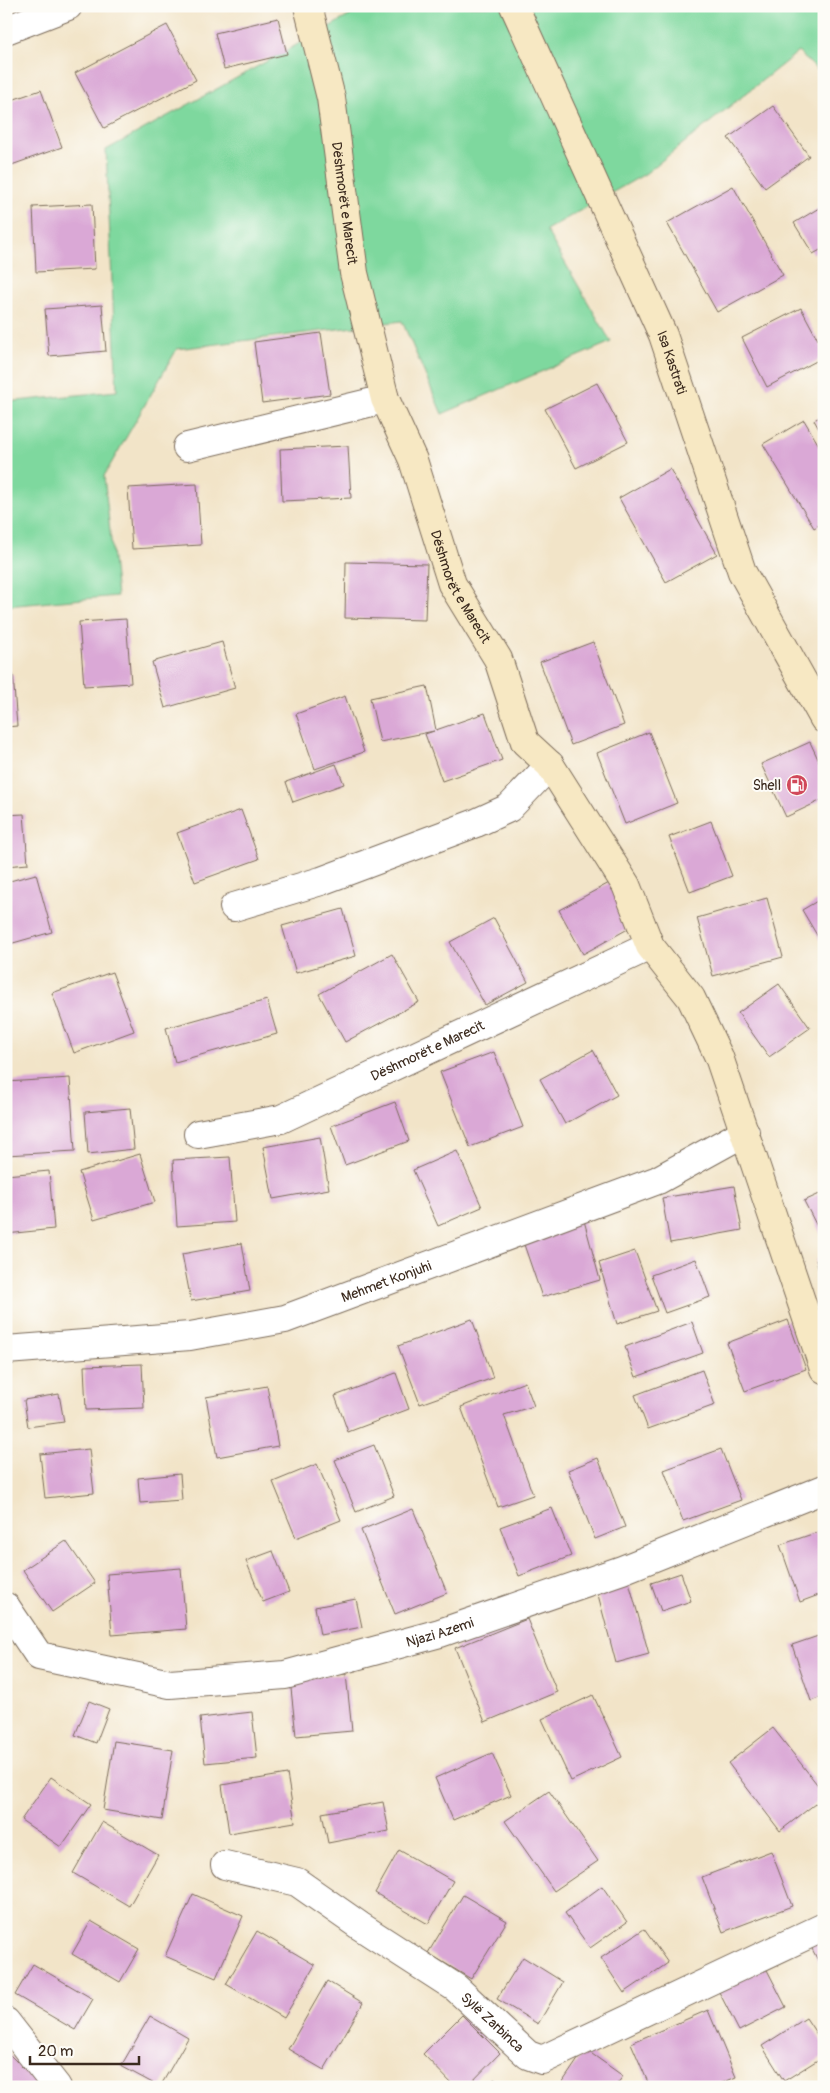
<svg xmlns="http://www.w3.org/2000/svg" width="830" height="2093" viewBox="0 0 830 2093" font-family="Pangolin,sans-serif">
<rect width="100%" height="100%" fill="#fdfcf7"/>
<filter id="ink" filterUnits="userSpaceOnUse"><feTurbulence type="fractalNoise" baseFrequency=".02" numOctaves="2"/><feDisplacementMap in="SourceGraphic" scale="10" xChannelSelector="R" yChannelSelector="G"/><feConvolveMatrix kernelMatrix="1 2 1 2 8 2 1 2 1" color-interpolation-filters="sRGB"/></filter>
<filter id="wash" filterUnits="userSpaceOnUse"><feTurbulence type="fractalNoise" baseFrequency=".0096" numOctaves="4" result="noise"/><feDisplacementMap in="SourceGraphic" scale="20" xChannelSelector="R" yChannelSelector="G"/><feGaussianBlur stdDeviation="1.12" result="paint"/><feColorMatrix in="noise" values="0 0 0 0 0 0 0 0 0 0 0 0 0 0 0 0 0 1.4 0 .05"/><feComposite in="paint" operator="in"/></filter>
<g filter="url(#wash)">
<rect width="100%" height="100%" fill="#f2e4c8"/>
<!-- green -->
<path fill="#7ed89e" stroke="#5c815e" d="M367,6h457v70l-26,-24 -153,122 -99,56 65,112 -169,72 -40,-93 -225,28 -73,127 13,120 -111,10v-204l111,-11 -11,-241z"/>
<g id="blocks">
<!-- building -->
<g fill="#daa8d6">
<path d="M278,18l9,36 -63,15 -9,-36z"/>
<path d="M167,25l29,55 -92,48 -29,-55z"/>
<path d="M41,90l21,57 -56,20v-65z"/>
<path d="M773,106l36,50 -44,32 -37,-50z"/>
<path d="M733,186l50,89 -66,37 -50,-89z"/>
<path d="M92,204l3,65 -59,3 -3,-65z"/>
<path d="M824,205v43l-11,6 -19,-31z"/>
<path d="M102,305l4,46 -57,5 -4,-47z"/>
<path d="M801,308l23,43v6l-57,30 -25,-49z"/>
<path d="M321,333l9,61 -68,9 -8,-61z"/>
<path d="M597,383l31,59 -52,26 -31,-59z"/>
<path d="M824,415v23l-10,-18z"/>
<path d="M804,420l20,34v68l-10,6 -51,-84z"/>
<path d="M348,446l3,52 -69,3 -2,-52z"/>
<path d="M670,469l47,85 -51,28 -47,-84z"/>
<path d="M197,484l4,61 -69,4 -4,-61z"/>
<path d="M346,562l81,2 -2,56 -80,-2z"/>
<path d="M126,619l5,64 -47,3 -5,-64z"/>
<path d="M222,642l13,46 -70,20 -13,-46z"/>
<path d="M593,642l31,83 -53,20 -31,-83z"/>
<path d="M13,674l4,52 -11,1v-52z"/>
<path d="M427,686l9,44 49,-17 17,47 -60,21 -17,-47 9,-3 -54,11 -10,-44z"/>
<path d="M345,696l19,56 -49,17 -19,-55z"/>
<path d="M649,732l28,71 -52,21 -28,-71z"/>
<path d="M810,742l14,30v27l-38,18 -25,-53z"/>
<path d="M336,764l8,20 -51,18 -7,-20z"/>
<path d="M241,810l18,49 -64,23 -18,-49z"/>
<path d="M24,814l4,50 -22,2v-51z"/>
<path d="M711,821l21,55 -42,16 -21,-55z"/>
<path d="M36,874l16,58 -46,13v-63z"/>
<path d="M611,882l24,43 -52,29 -24,-44z"/>
<path d="M824,897v50l-22,-37z"/>
<path d="M767,898l16,59 -70,19 -16,-58z"/>
<path d="M343,909l13,47 -60,17 -14,-47z"/>
<path d="M494,918l34,64 -43,23 -35,-63z"/>
<path d="M392,954l27,48 -74,40 -26,-48z"/>
<path d="M112,972l22,59 -60,22 -22,-60z"/>
<path d="M779,984l31,44 -41,29 -31,-44z"/>
<path d="M267,1000l10,34 -102,28 -9,-34z"/>
<path d="M593,1050l24,45 -52,29 -25,-45z"/>
<path d="M494,1052l29,75 -53,20 -30,-75z"/>
<path d="M70,1078l5,73 -69,4v-73z"/>
<path d="M395,1102l14,39 -64,24 -14,-39z"/>
<path d="M130,1108l4,41 -46,5 -3,-42z"/>
<path d="M320,1137l9,52 -56,10 -10,-52z"/>
<path d="M457,1151l25,56 -44,19 -25,-56z"/>
<path d="M140,1154l15,48 -61,18 -15,-48z"/>
<path d="M230,1157l5,65 -58,4 -4,-66z"/>
<path d="M49,1171l5,58 -48,5v-59z"/>
<path d="M734,1186l8,44 -72,13 -8,-45z"/>
<path d="M824,1192v48l-20,-39z"/>
<path d="M582,1213l18,67 -58,17 -23,-67z"/>
<path d="M242,1243l8,48 -59,10 -9,-47z"/>
<path d="M635,1251l22,60 -40,13 -18,-61z"/>
<path d="M824,1258v29h-1l-7,-27z"/>
<path d="M696,1259l14,38 -45,16 -14,-38z"/>
<path d="M472,1319l21,59 -73,26 -22,-58z"/>
<path d="M788,1320l18,49 -61,22 -18,-48z"/>
<path d="M692,1322l11,31 -67,24 -11,-30z"/>
<path d="M142,1364l2,44 -58,2 -2,-44z"/>
<path d="M702,1370l13,35 -67,24 -13,-34z"/>
<path d="M396,1373l13,36 -61,23 -13,-36z"/>
<path d="M525,1382l9,24 -30,9 29,80 -35,12 -37,-100z"/>
<path d="M267,1386l11,60 -61,11 -11,-60z"/>
<path d="M59,1394l5,28 -36,5 -4,-27z"/>
<path d="M374,1445l20,51 -38,16 -21,-52z"/>
<path d="M89,1449l5,44 -49,5 -5,-44z"/>
<path d="M721,1449l20,51 -58,21 -19,-51z"/>
<path d="M598,1458l27,69 -30,12 -27,-69z"/>
<path d="M317,1464l24,56 -45,18 -23,-56z"/>
<path d="M180,1474l2,26 -42,3 -2,-25z"/>
<path d="M552,1508l19,48 -52,20 -19,-49z"/>
<path d="M413,1509l34,84 -52,21 -34,-84z"/>
<path d="M824,1530v63l-24,9 -20,-57z"/>
<path d="M66,1541l29,42 -43,29 -29,-42z"/>
<path d="M273,1551l16,41 -26,10 -17,-41z"/>
<path d="M181,1568l5,61 -74,6 -5,-61z"/>
<path d="M681,1573l10,28 -30,10 -10,-28z"/>
<path d="M629,1582l20,72 -33,9 -19,-72z"/>
<path d="M356,1599l6,28 -42,8 -5,-28z"/>
<path d="M527,1619l30,73 -72,30 -30,-74z"/>
<path d="M824,1634v62l-13,5 -19,-56z"/>
<path d="M346,1674l6,57 -56,5 -6,-57z"/>
<path d="M593,1695l29,62 -51,24 -29,-62z"/>
<path d="M89,1701l20,8 -13,34 -21,-8z"/>
<path d="M252,1712l5,46 -52,5 -5,-45z"/>
<path d="M773,1728l51,65v4l-44,34 -52,-68z"/>
<path d="M114,1741l59,9 -11,70 -59,-10z"/>
<path d="M492,1753l19,42 -58,25 -18,-42z"/>
<path d="M287,1774l8,48 -66,11 -7,-48z"/>
<path d="M51,1777l40,27 -30,43 -40,-27z"/>
<path d="M549,1791l49,70 -44,30 -49,-70z"/>
<path d="M383,1802l6,29 -61,12 -6,-30z"/>
<path d="M102,1822l56,33 -29,51 -56,-33z"/>
<path d="M399,1850l54,31 -25,43 -53,-31z"/>
<path d="M771,1851l21,55 -69,26 -21,-55z"/>
<path d="M602,1886l25,36 -37,26 -25,-35z"/>
<path d="M193,1894l50,22 -27,62 -51,-22z"/>
<path d="M463,1895l44,26 -36,58 -43,-26z"/>
<path d="M91,1921l48,28 -19,33 -48,-28z"/>
<path d="M644,1929l24,34 -44,30 -23,-35z"/>
<path d="M257,1931l58,34 -31,53 -58,-34z"/>
<path d="M824,1938v34l-14,-27z"/>
<path d="M523,1957l40,25 -25,42 -41,-25z"/>
<path d="M33,1964l60,35 -18,31 -60,-35z"/>
<path d="M764,1964l22,43 -47,24 -22,-43z"/>
<path d="M327,1981l36,22 -39,67 -36,-21z"/>
<path d="M708,2010l28,67 -23,10h-63l-19,-44z"/>
<path d="M462,2015l38,38 -33,34h-12l-32,-33z"/>
<path d="M150,2016l38,22 -28,49 -39,-21z"/>
<path d="M806,2018l18,27v11l-40,25 -22,-35z"/>
<path d="M585,2049l38,27 -8,11 -55,-1z"/>
<path d="M6,2051l36,36h-36z"/>
<path d="M494,2079l11,8h-17z"/>
</g>
</g>
</g>
<g filter="url(#ink)">
<use href="#blocks" fill-opacity="0" stroke="#7b6b5a" stroke-width="1"/>
<g fill="none" stroke-linecap="round" stroke-linejoin="round">
<!-- street casing -->
<g stroke="#7b6b5a" stroke-width="30">
<g id="street">
<path d="M6,30l62,-24"/>
<path d="M187,447l198,-48"/>
<path d="M234,907l87,-26 155,-58 33,-15 41,-43"/>
<path id="s1" d="M198,1134l83,-15 369,-173"/>
<path id="s2" d="M6,1350l184,-14 95,-17 373,-139 87,-48"/>
<path id="s3" d="M6,1607l33,49 131,28 115,-9 155,-42 182,-63 202,-81"/>
<path id="s4" d="M225,1865l72,17 63,44 96,62 72,67 14,5 282,-133"/>
<path d="M6,2022l51,65"/>
</g>
</g>
<!-- secondary casing -->
<g stroke="#7b6b5a" stroke-width="30">
<g id="secondary">
<path id="s5" d="M308,6l23,92 23,175 31,126 28,61 39,124 46,75 27,83 25,23 76,120 24,61 41,52 28,59 105,312"/>
<path id="s6" d="M514,6l149,329 79,237 82,147"/>
</g>
</g>
<!-- street -->
<use href="#street" stroke="#fff" stroke-width="28"/>
<!-- secondary -->
<use href="#secondary" stroke="#f7e8c3" stroke-width="28"/>
</g>
</g>
<!-- icons -->
<defs>
<g id="fuel-disc" transform="scale(1.125)"><circle r="9.5" fill="#d1495b" stroke="#fdfcf7"/><path d="M-5.5-6h7V0h2V4h1.3V-2.5L3-4.5l.8-.8L6-3V5H2.5V1h-1V6h-7ZM-4.2-4.7v3.2H.2V-4.7Z" fill="#fff"/></g>
</defs>
<g fill-rule="evenodd">
<use href="#fuel-disc" x="797" y="785"/>
</g>
<g text-anchor="middle" dominant-baseline="central" stroke-width="4" stroke-linejoin="round" paint-order="stroke">
<!-- street labels -->
<g font-size="14" fill="#3b2a1e" stroke="#fdfcf7">
<text stroke="none"><textPath href="#s5" startOffset="201">Dëshmorët e Marecit</textPath></text>
<text stroke="none"><textPath href="#s6" startOffset="390">Isa Kastrati</textPath></text>
<text stroke="none"><textPath href="#s5" startOffset="604">Dëshmorët e Marecit</textPath></text>
<text stroke="none"><textPath href="#s1" startOffset="246">Dëshmorët e Marecit</textPath></text>
<text stroke="none"><textPath href="#s2" startOffset="389">Mehmet Konjuhi</textPath></text>
<text stroke="none"><textPath href="#s3" startOffset="469">Njazi Azemi</textPath></text>
<text stroke="none"><textPath href="#s4" startOffset="315">Sylë Zarbinca</textPath></text>
</g>
<!-- poi labels -->
<g font-size="14" fill="#3b2a1e" stroke="#fdfcf7" text-anchor="end">
<text x="781" y="785">Shell</text>
</g>
</g>
<!-- margin -->
<rect width="830" height="2093" fill="none" stroke="#fdfcf7" stroke-width="25"/>
<!-- scale -->
<path d="M30 2056v8h109v-8" fill="none" stroke="#3b2a1e" stroke-width="2.5"/>
<text x="38" y="2056" font-size="15" fill="#3b2a1e" stroke="#fdfcf7" stroke-width="4" paint-order="stroke">20 m</text>
</svg>
